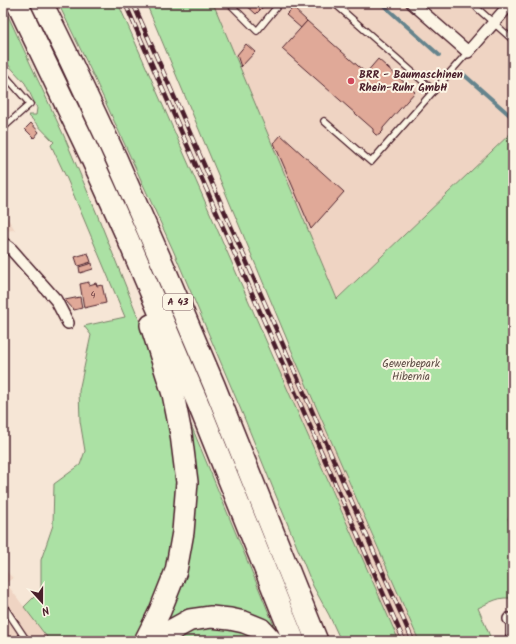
<svg xmlns="http://www.w3.org/2000/svg" width="516" height="644" viewBox="0 0 516 644" font-family="Kalam,sans-serif">
<rect width="100%" height="100%" fill="#f6e6d6"/>
<filter id="ink" filterUnits="userSpaceOnUse"><feTurbulence type="fractalNoise" baseFrequency=".025" numOctaves="2"/><feDisplacementMap in="SourceGraphic" scale="8" xChannelSelector="R" yChannelSelector="G"/><feConvolveMatrix kernelMatrix="1 2 1 2 8 2 1 2 1" color-interpolation-filters="sRGB"/></filter>
<g filter="url(#ink)">
<!-- built -->
<g fill="#efd4c3">
<path d="M213,3h300v128l-176,168z"/>
<path d="M3,211l12,19 -12,1z"/>
<path d="M296,361l80,184 43,96h-20l-121,-273z"/>
<path d="M3,568l10,10 -7,5 44,58h-47z"/>
</g>
<!-- green -->
<g fill="#abe1a4" stroke="#7a8068">
<path d="M58,3h60l160,365 121,273h-58l-12,-26 -16,-29 -72,-176 -68,-160 -80,-175z"/>
<path d="M146,3h67l124,296 176,-168v384l-5,3 2,10 3,8v63c-12,-4 -24,4 -35,9l14,33h-73l-123,-280z"/>
<path d="M3,5l61,131 33,78 47,118 24,74 11,89 -10,60 -5,17 -8,21 -22,48h-84l-26,-34 17,-17v-30l12,-35 1,-41 26,-19 5,-14 -5,-30 -1,-30 12,-56 -7,-9 41,-9 -58,-138 -16,-34 3,-3 -26,-27h8l1,-7 -12,-25 -22,-24z"/>
<path d="M184,408l94,227 -11,-9 -105,2 9,-33z"/>
<path d="M200,626h32l29,15h-91z"/>
</g>
<g fill="none" stroke-linecap="round" stroke-linejoin="round">
<!-- stream -->
<g stroke="#65848d" stroke-width="4">
<path d="M381,3l58,52"/>
<path d="M462,73l51,45"/>
</g>
</g>
<!-- building -->
<g fill="#e0a998" stroke="#4a1f2b">
<path d="M244,3h14l5,4 -7,7z"/>
<path d="M293,8l14,13 -6,7 -15,-13z"/>
<path d="M307,21l59,52 12,-14 37,33 -32,36v3l-4,4h-3l-3,-3v-3l-91,-80z"/>
<path d="M246,44l9,8 -14,15 -4,-12z"/>
<path d="M31,123l8,9 -5,6 -9,-9z"/>
<path d="M281,135l63,57 -33,37 -37,-86z"/>
<path d="M88,253l3,9 -13,4 -3,-9z"/>
<path d="M92,263l1,6 -13,4 -1,-6z"/>
<path d="M89,282v3l7,-2 1,3 5,-1 4,18 -22,5 -4,-24z"/>
<path d="M80,297l2,11 -8,2 -9,-10z"/>
</g>
<g fill="none" stroke-linecap="round" stroke-linejoin="round">
<!-- lane casing -->
<g stroke="#4a1f2b" stroke-width="8">
<g id="lane">
<path d="M229,3l28,28 23,-28"/>
<path d="M334,3l100,88"/>
<path d="M473,3l5,6 35,31"/>
<path d="M3,73l27,31 -27,24"/>
<path d="M324,121l47,41 97,-110"/>
<path d="M3,605l24,36"/>
<path d="M509,619v22"/>
</g>
</g>
<!-- street casing -->
<g stroke="#4a1f2b" stroke-width="14">
<g id="street">
<path d="M412,3l56,49 43,-49"/>
<path d="M3,243l8,6 45,51 12,23"/>
<path d="M509,619l4,2"/>
</g>
</g>
<!-- highway casing -->
<g stroke="#4a1f2b" stroke-width="24">
<g id="highway">
<path d="M17,3l73,152 38,84 72,169 94,233"/>
<path d="M42,3l28,57 46,98 47,107 51,120 103,256"/>
<path d="M145,641l15,-30 16,-40 7,-39 4,-50 -6,-48 -8,-40 -22,-69"/>
<path d="M161,641l9,-10 20,-11 21,-3 19,2 14,3 17,7 11,12"/>
</g>
</g>
<!-- lane -->
<use href="#lane" stroke="#fcf5e5" stroke-width="5.5"/>
<!-- street -->
<use href="#street" stroke="#fcf5e5" stroke-width="11"/>
<!-- highway -->
<use href="#highway" stroke="#fcf5e5" stroke-width="21"/>
<!-- rail casing -->
<g stroke="#4a1f2b" stroke-width="4.5">
<g id="rail">
<path d="M125,3l213,487 66,151"/>
<path d="M133,3l280,638"/>
</g>
</g>
<!-- rail -->
<use href="#rail" stroke="#fcf5e5" stroke-width="3" stroke-dasharray="9" stroke-linecap="butt"/>
</g>
</g>
<!-- markers -->
<circle fill="#d1495b" stroke="#fcf5e5" stroke-width="1.5" cx="351" cy="81" r="4"/>
<g text-anchor="middle" dominant-baseline="central" stroke-width="4" stroke-linejoin="round" paint-order="stroke">
<!-- number labels -->
<g font-size="9" fill="#704246">
<text x="93" y="295">4</text>
</g>
<!-- shield labels -->
<rect fill="#fcf5e5" stroke="#7f5f63" stroke-width="1" x="163" y="294" width="30" height="16" rx="3"/>
<g font-size="10" font-weight="bold" fill="#4a1f2b">
<text x="178" y="302">A 43</text>
</g>
<!-- poi labels -->
<g font-size="11" font-weight="bold" fill="#4a1f2b" stroke="#fcf5e5" text-anchor="start">
<text x="359" y="75">BRR - Baumaschinen<tspan x="359" dy="13">Rhein-Ruhr GmbH</tspan></text>
</g>
<!-- park labels -->
<g font-size="11" fill="#625049" stroke="#fcf5e5">
<text x="411" y="364">Gewerbepark<tspan x="411" dy="13">Hibernia</tspan></text>
</g>
</g>
<!-- margin -->
<rect width="516" height="644" fill="none" stroke="#fcf5e5" stroke-width="16"/>
<rect x="8" y="8" width="500" height="628" fill="none" stroke="#4a1f2b" stroke-width="1.5" filter="url(#ink)"/>
<!-- north arrow -->
<g transform="translate(42 602) rotate(159)" stroke="#fcf5e5" stroke-width="3" paint-order="stroke">
<path d="M0-3L7 15L0 10L-7 15Z" fill="#4a1f2b"/>
<text y="-6" font-size="11" font-weight="bold" text-anchor="middle" fill="#4a1f2b">N</text>
</g>
</svg>
